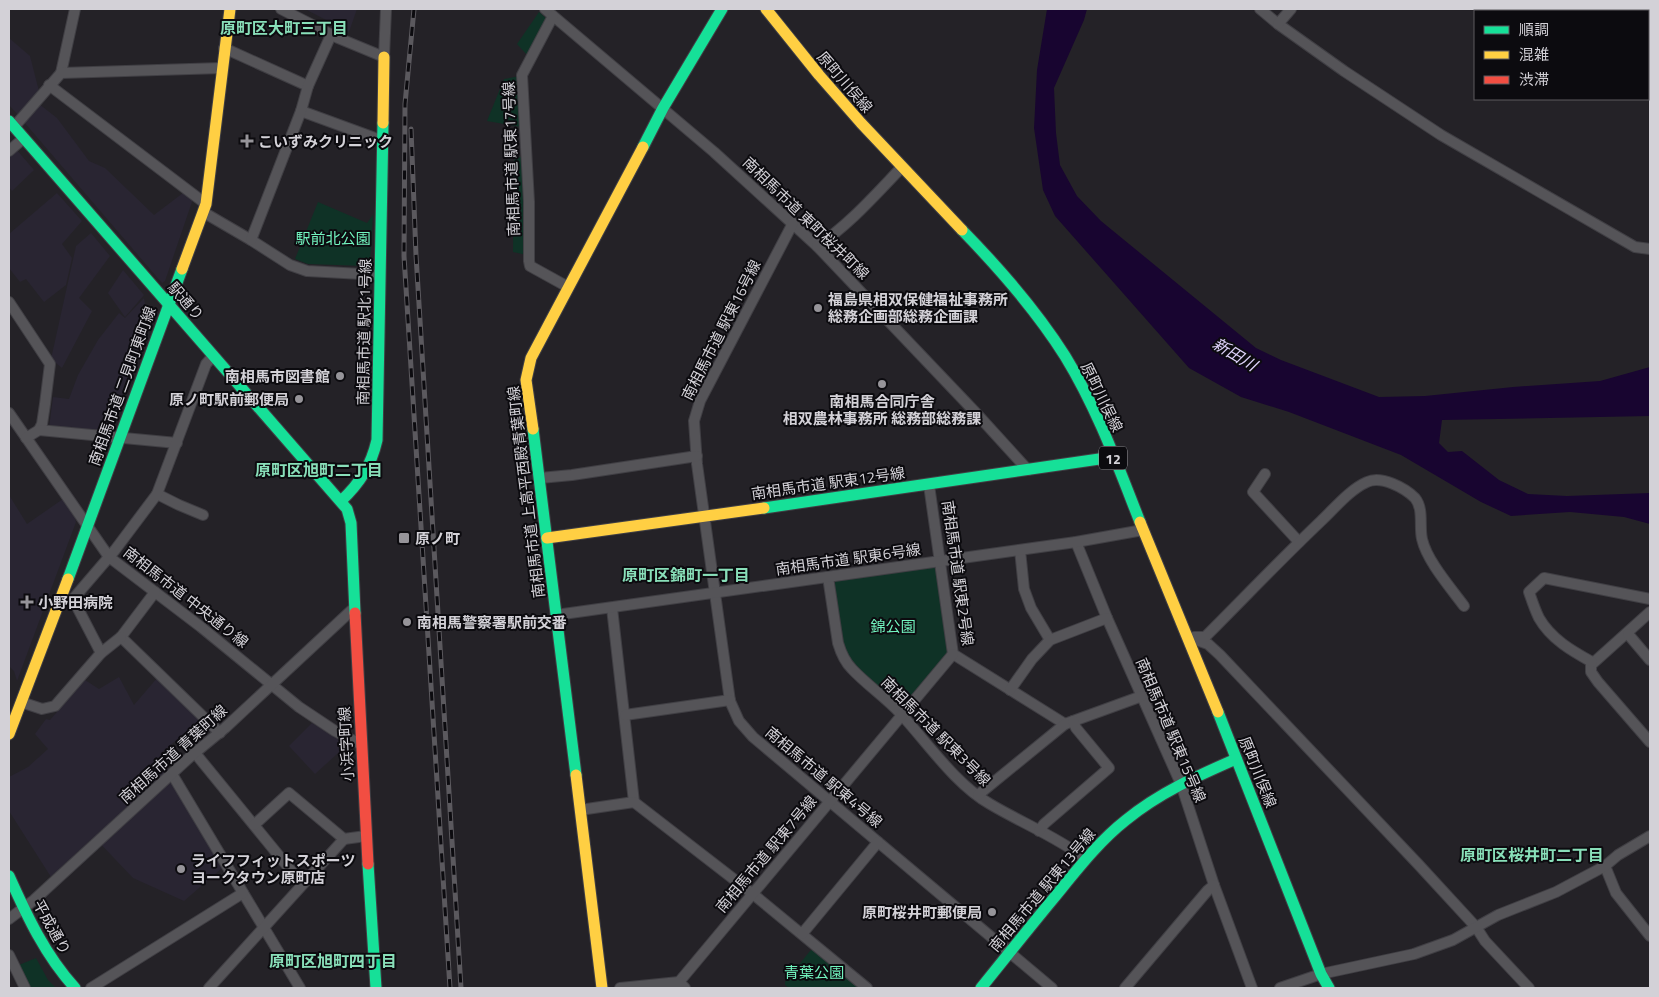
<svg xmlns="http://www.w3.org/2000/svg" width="1659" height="997" viewBox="0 0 1659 997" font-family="'Titillium Web','Noto Sans JP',sans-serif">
<rect width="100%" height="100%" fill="#242227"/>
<!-- built -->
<g fill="#292532">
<path d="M305,9h52l-8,23z"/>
<path d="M9,38l21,18 9,35 -20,25 -10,-11z"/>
<path d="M39,104l18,14 32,43 16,7 49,47 29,-22 10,6 -28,82 -3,2 -138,-161z"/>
<path d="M16,149l18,21 -22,21 -3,-4v-32z"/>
<path d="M57,193l25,28 -20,23 10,14 -6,27 -22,17 -18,-23 -6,3 -11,-14v-34z"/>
<path d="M91,233l19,23 -31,42 13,13 -30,57 -11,-9 25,-113z"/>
<path d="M123,270l21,25 -19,22 -17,-24z"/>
<path d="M144,298l4,23 -2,8 -38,105 -59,-6 4,-31 16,2 9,-24 20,-35 21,-27 6,5z"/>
<path d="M9,495l18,29 36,-25 12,19 1,4 -59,159 -3,-10 -5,-5z"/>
<path d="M119,677l15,28 24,-28 42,43 -40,34 62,114 -38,33 -51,-23 -39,-41 -43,40 -42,-66v-34l19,-10 20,-18 -13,-15 11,-15 4,1 35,-40 14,9z"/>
<path d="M312,723l36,21 -33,30 -26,-28z"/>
</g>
<!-- green -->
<g fill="#0f3226">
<path d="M539,12l8,7 -19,37 -11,-12z"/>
<path d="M520,76l1,51 -34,-6 17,-42z"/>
<path d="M524,155l3,100 -14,-3 1,-92z"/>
<path d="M318,202l49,21 6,-8 -3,47 -5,4 -57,-2 -13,-5z"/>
<path d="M936,567l13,82 -1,6 -45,53 -4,-1c-15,-14 -33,-27 -46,-43 -14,-18 -15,-58 -19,-80l3,-4z"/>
<path d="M813,949l48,39h-72l-4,-3v-3l25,-31z"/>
<path d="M36,958l12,22 8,8h-26l-11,-23z"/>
</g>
<!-- water -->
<path fill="#180530" d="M1047,9h40l-3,11 -30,68 2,45 4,32 17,31 24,25 155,127 25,12 98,37 46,-1 88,-9 87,-6 50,-14v49l-208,4 -3,23 9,9 14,-1 37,29 29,14 39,2 83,-3v31l-26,-7 -54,-5 -59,4 -30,-14 -80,-47 -112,-43 -48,-15 -52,-29 -134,-152 -12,-26 -9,-62 3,-58z"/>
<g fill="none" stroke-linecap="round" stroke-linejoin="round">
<!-- street casing -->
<g stroke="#403f44" stroke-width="12">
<g id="street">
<path d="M281,9l57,29 46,19 2,-48"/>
<path d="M545,9l169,143 103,94 159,167 52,57"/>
<path d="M1260,9l18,15 66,47 97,64 194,112 15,2"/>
<path d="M1577,9l2,2"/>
<path d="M553,16l-31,59 7,127v59l1,5 38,21"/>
<path d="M1278,24l13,-15"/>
<path d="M224,48l84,38"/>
<path d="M61,73l14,-64"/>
<path d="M1648,82l2,3"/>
<path d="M49,85l157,119"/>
<path d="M301,111l82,30"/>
<path d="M14,127l47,-54 161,-5"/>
<path d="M9,151l15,-13"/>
<path d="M203,212l48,28 39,25 17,6 73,4"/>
<path d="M793,223l-93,178 -6,20 3,43 33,237 9,20 14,16 299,251"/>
<path d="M251,240l50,-129 7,-25 23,-51"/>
<path d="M817,246c32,-21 58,-51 85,-79"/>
<path d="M9,302l41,62 -5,40 -3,20 -3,6"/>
<path d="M9,413l100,144 92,70 98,80 36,24 27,14"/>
<path d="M26,438l13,-8 138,13"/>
<path d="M1265,474l-12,18 46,50"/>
<path d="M540,478l32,-3 125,-19"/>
<path d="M929,485l24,169 112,70"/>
<path d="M157,494l22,11 24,10"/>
<path d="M1076,542l31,76 74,166 33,101 38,103"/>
<path d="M1020,550l4,39 7,19 19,32"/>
<path d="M828,577l10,66c3,10 7,19 14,26 15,16 33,28 48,44 27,29 55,71 90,91 32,19 67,33 96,55"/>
<path d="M155,592l-34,45 99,96"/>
<path d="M612,608l22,194"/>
<path d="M1650,612l-59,53v7l7,10 52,60"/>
<path d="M556,615l520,-73 67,-12"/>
<path d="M1628,634l22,26"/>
<path d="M1188,637l20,7 12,11 198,209 58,63 9,14 44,47"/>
<path d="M1194,637h11c39,-39 76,-78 116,-116 14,-13 28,-31 46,-39 14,-7 38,6 48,16 9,11 4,28 7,41 5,22 28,48 42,67"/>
<path d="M101,653l20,-16"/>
<path d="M1592,662c-20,-11 -41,-23 -53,-44 -4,-8 -7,-17 -10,-26l15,-14 106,21"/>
<path d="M1010,690l22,-31 18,-19 57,-22"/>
<path d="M21,702l21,7 13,-3 46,-53 -28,-54 42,-49 42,-56 49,-130 7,-8"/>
<path d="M625,715l105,-15"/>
<path d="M195,753l107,131"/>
<path d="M172,774l128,214"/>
<path d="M978,795l87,-71 77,-28"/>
<path d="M580,810l54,-8 119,92 114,94"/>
<path d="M254,825l35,-32 55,46"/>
<path d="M1039,831l5,-7 65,-56 -33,-40 -3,-7"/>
<path d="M344,839l22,-3"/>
<path d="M1605,866l11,27 34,43"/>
<path d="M9,919l25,-19 157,-144 34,-28 129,-120"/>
<path d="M802,934l76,-92"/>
<path d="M9,955l16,33"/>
<path d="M679,982l274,-328"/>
<path d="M91,988l152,-95"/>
<path d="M209,988l135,-149"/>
<path d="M620,988l59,-6 6,6"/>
<path d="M1125,988l83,-98 6,-5"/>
<path d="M1280,988l41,-14 93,-20 39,-14 45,-25 58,-23 49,-26 13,-11 32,-19"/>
</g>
</g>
<!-- fast casing -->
<g stroke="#403f44" stroke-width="13">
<g id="fast">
<path d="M9,121l338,388 4,14 4,90"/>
<path d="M643,147l20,-39 59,-99"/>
<path d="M962,230c38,39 74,80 103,126 32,52 53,110 75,166"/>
<path d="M533,429l43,346"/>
<path d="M341,501c19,-18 30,-35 36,-61l6,-317"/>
<path d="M764,508l349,-51"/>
<path d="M68,579l114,-310"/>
<path d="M1218,712l103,262 8,14"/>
<path d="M368,864l8,124"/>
<path d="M9,876c18,40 36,79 66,112"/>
<path d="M981,988c24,-30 48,-60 72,-89 23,-28 45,-57 73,-79 33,-27 71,-44 110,-61"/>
</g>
</g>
<!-- slow casing -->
<g stroke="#403f44" stroke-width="13">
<g id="slow">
<path d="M766,9l53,66 42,48 101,107"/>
<path d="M383,123l1,-66"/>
<path d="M182,269l24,-65 24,-195"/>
<path d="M533,429l-7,-49 5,-22 112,-211"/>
<path d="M1140,522l78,190"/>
<path d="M547,538l217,-30"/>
<path d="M9,734l59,-155"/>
<path d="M576,775l26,213"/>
</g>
</g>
<!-- jam casing -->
<g stroke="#403f44" stroke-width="13">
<path id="jam" d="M355,613l13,251"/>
</g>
<!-- street -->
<use href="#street" stroke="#555458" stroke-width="10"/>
<!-- fast -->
<use href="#fast" stroke="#16e098" stroke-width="11"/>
<!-- slow -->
<use href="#slow" stroke="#ffcf43" stroke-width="11"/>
<!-- jam -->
<use href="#jam" stroke="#f24e42" stroke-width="11"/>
<!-- rail casing -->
<g stroke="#5b595e" stroke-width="5">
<g id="rail">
<path d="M414,9l-9,95 -1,152 46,732"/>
<path d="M411,129l5,126 45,733"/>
</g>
</g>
<!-- rail -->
<use href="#rail" stroke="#0c0b0f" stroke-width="3" stroke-dasharray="9" stroke-linecap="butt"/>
</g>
<!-- markers -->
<g fill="#969499" stroke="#0c0b0f" stroke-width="2">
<path d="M244.5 133.5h5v5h5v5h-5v5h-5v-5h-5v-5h5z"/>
<circle cx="818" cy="308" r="5"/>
<circle cx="340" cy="376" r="5"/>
<circle cx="882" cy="384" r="5"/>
<circle cx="299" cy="399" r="5"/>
<rect x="398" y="532" width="12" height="12" rx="2.5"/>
<path d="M24.5 594.5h5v5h5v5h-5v5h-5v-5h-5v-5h5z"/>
<circle cx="407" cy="622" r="5"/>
<circle cx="181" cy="869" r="5"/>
<circle cx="992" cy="912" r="5"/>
</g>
<g text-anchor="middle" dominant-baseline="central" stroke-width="4" stroke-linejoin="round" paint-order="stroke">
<!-- shield labels -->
<rect fill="#0c0b0f" stroke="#97969b" stroke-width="1" x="1099" y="446.5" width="28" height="23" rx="4"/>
<g font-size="14" font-weight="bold" fill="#d3d1d7">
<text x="1113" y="458">12</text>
</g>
<!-- street labels -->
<g font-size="15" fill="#d3d1d7" stroke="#0c0b0f">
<text transform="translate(845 82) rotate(49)">原町川俣線</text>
<text transform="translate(511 159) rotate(-92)">南相馬市道 駅東17号線</text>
<text transform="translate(806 218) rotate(44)">南相馬市道 東町桜井町線</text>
<text transform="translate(186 301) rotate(49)">駅通り</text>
<text transform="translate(721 330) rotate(-63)">南相馬市道 駅東16号線</text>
<text transform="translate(364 332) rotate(-89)">南相馬市道 駅北1号線</text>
<text transform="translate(122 386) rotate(-70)">南相馬市道 二見町東町線</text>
<text transform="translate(1102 397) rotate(64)">原町川俣線</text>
<text transform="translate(828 483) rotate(-8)">南相馬市道 駅東12号線</text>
<text transform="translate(526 492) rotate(-97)">南相馬市道 上高平西殿青葉町線</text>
<text transform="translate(848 559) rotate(-8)">南相馬市道 駅東6号線</text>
<text transform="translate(958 573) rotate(82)">南相馬市道 駅東2号線</text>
<text transform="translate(186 597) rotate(38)">南相馬市道 中央通り線</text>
<text transform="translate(1171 730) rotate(67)">南相馬市道 駅東15号線</text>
<text transform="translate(936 731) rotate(45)">南相馬市道 駅東3号線</text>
<text transform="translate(346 744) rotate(-93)">小浜字町線</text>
<text transform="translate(173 754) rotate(-42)">南相馬市道 青葉町線</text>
<text transform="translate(1258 772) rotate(68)">原町川俣線</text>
<text transform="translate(824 777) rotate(40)">南相馬市道 駅東4号線</text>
<text transform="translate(766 854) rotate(-50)">南相馬市道 駅東7号線</text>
<text transform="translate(1042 890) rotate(-50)">南相馬市道 駅東13号線</text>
<text transform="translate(52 927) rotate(61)">平成通り</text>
</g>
<!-- poi labels -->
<g font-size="15" font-weight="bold" fill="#d3d1d7" stroke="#0c0b0f" text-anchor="start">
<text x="258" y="141">こいずみクリニック</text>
<text x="828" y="299">福島県相双保健福祉事務所<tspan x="828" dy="17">総務企画部総務企画課</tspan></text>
<text x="330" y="376" text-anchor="end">南相馬市図書館</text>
<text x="289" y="399" text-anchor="end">原ノ町駅前郵便局</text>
<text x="882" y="401" text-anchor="middle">南相馬合同庁舎<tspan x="882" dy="17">相双農林事務所 総務部総務課</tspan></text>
<text x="415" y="538">原ノ町</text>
<text x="38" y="602">小野田病院</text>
<text x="417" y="622">南相馬警察署駅前交番</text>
<text x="191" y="860">ライフフィットスポーツ<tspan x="191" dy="17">ヨークタウン原町店</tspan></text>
<text x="982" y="912" text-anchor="end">原町桜井町郵便局</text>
</g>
<!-- park labels -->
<g font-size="15" fill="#72f4bf" stroke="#0c0b0f">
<text x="333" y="238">駅前北公園</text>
<text x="893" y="626">錦公園</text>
<text x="814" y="972">青葉公園</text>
</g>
<!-- neighbourhood labels -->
<g font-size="16" font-weight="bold" fill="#89dfb9" stroke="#0c0b0f">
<text x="284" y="28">原町区大町三丁目</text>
<text x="319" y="470">原町区旭町二丁目</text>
<text x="686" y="575">原町区錦町一丁目</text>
<text x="1532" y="855">原町区桜井町二丁目</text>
<text x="333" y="961">原町区旭町四丁目</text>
</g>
<!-- water labels -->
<g font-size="16" font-style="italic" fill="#e0d4fc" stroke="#0c0b0f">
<text transform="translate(1235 354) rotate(31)">新田川</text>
</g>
</g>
<!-- border -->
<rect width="1659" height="997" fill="none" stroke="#d3d1d7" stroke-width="20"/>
<!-- legend -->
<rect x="1474" y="10" width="175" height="90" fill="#0c0b0f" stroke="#5c5a5f"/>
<rect x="1484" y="26" width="25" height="8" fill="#16e098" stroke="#5c5a5f"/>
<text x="1519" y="35" font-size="15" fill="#d3d1d7">順調</text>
<rect x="1484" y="51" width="25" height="8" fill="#ffcf43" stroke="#5c5a5f"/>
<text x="1519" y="60" font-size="15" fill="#d3d1d7">混雑</text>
<rect x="1484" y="76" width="25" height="8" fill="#f24e42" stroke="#5c5a5f"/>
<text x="1519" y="85" font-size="15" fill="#d3d1d7">渋滞</text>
</svg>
